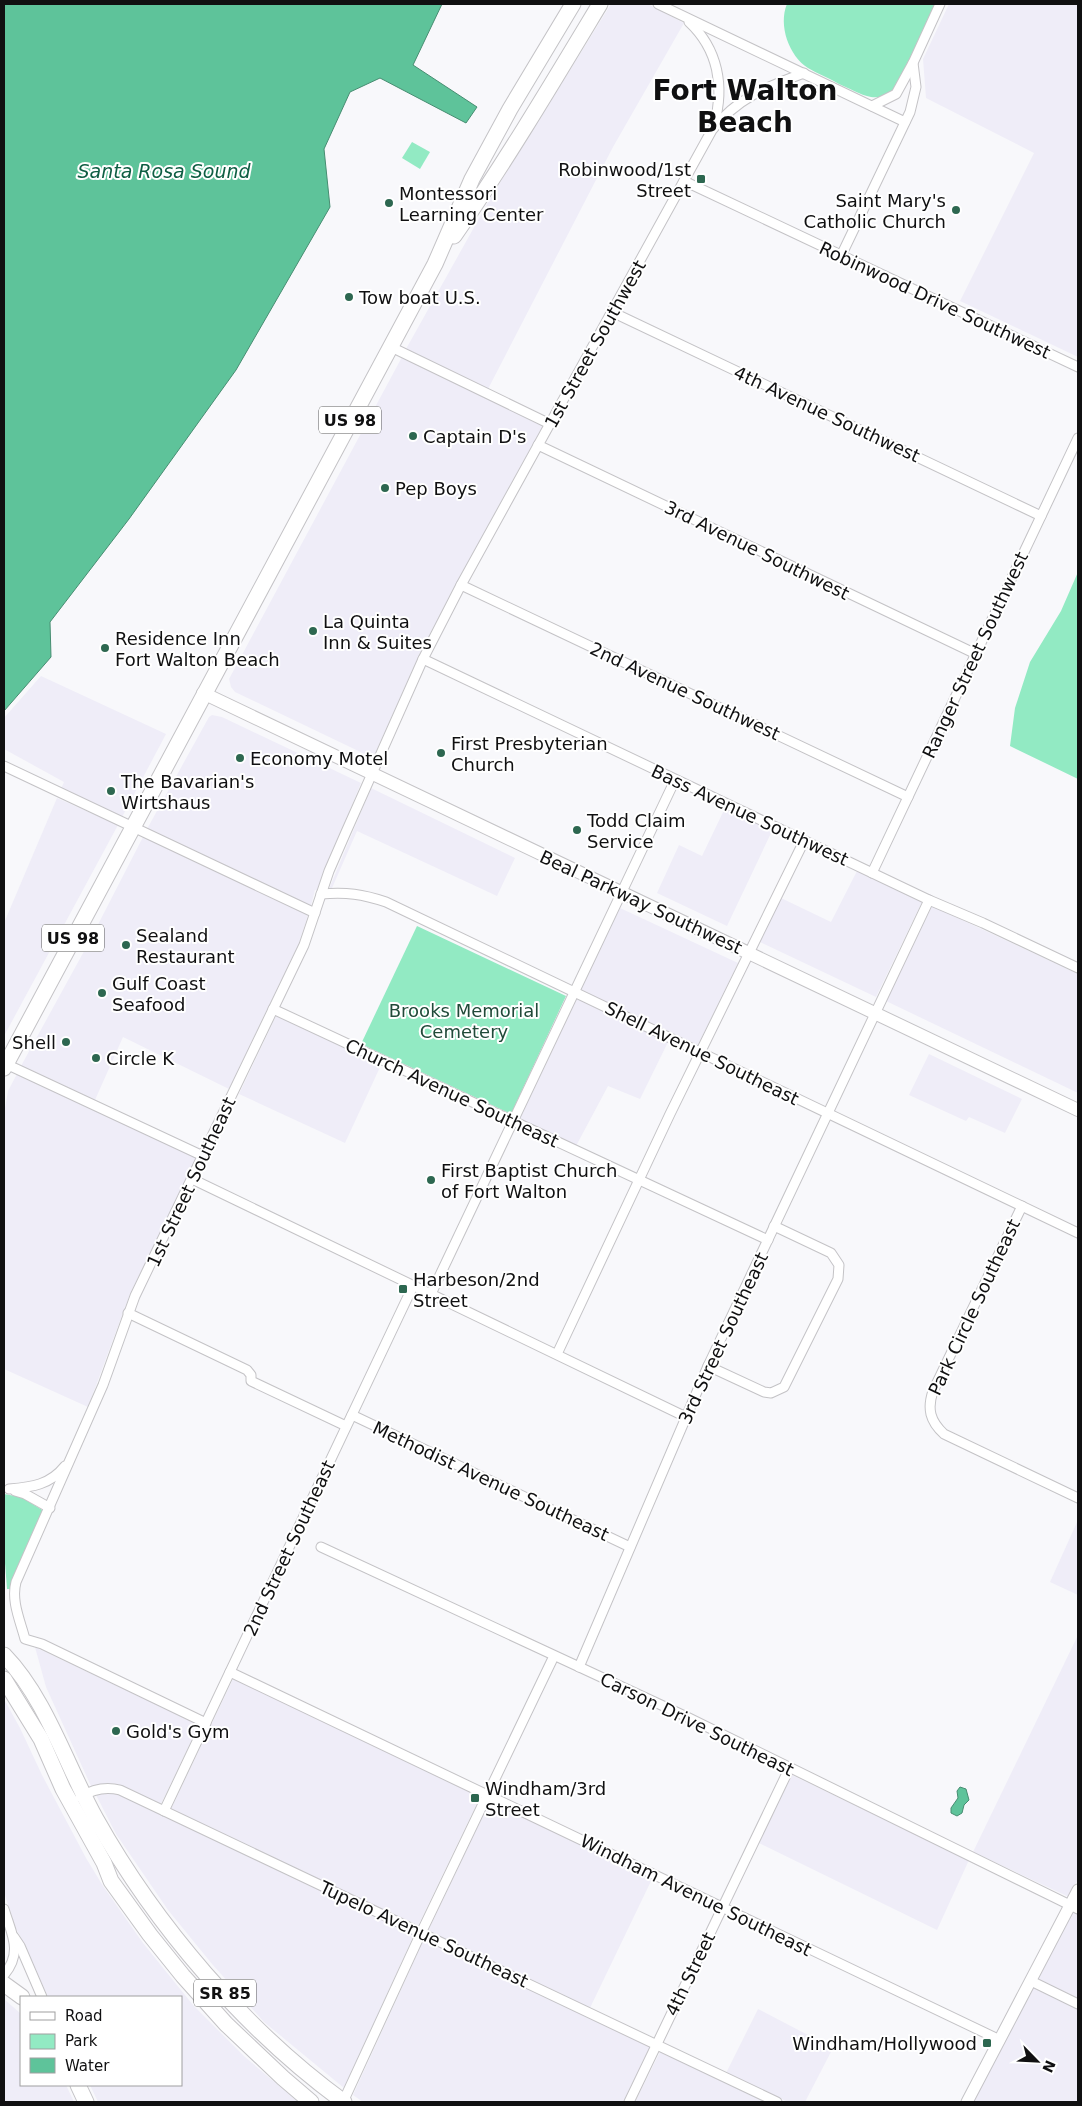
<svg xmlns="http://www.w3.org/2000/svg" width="1082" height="2106" viewBox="0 0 1082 2106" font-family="'DejaVu Sans',sans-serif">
<rect width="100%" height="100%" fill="#f8f8fb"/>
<!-- built -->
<g fill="#efedf8">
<path d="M611,4h37l36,19 -71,124 -125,242 -82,-40 85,-152z"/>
<path d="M949,4h129v353l-118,-56 74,-148 -108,-55 -3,-39z"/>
<path d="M402,357l141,69 -84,152 -39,75 -47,105 -138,-66 -4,-5 -2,-8z"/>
<path d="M41,676l125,58 -44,83 -61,-28 3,-7 -60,-33v-31z"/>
<path d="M212,715l10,2 139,66 -44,107h-2l-4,16 -164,-77 62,-112z"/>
<path d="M371,788l144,70 -18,38 -140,-65 -25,57 -3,1z"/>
<path d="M57,798l61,27 -114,211v-113z"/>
<path d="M725,808l47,23 -45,95 -70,-33 22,-48 23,11z"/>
<path d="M143,837l165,78 -9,28 -70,146 -106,-52 -28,63 -74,-34 67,-122z"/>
<path d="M857,871l65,31 -46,95 -116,-55 21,-44 50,24z"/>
<path d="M932,906l146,68v119l-192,-92z"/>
<path d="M620,908l118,55 -40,82 -118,-55z"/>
<path d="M577,998l91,44 -28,57 -32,-13 -32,60 -57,-26z"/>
<path d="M276,1016l105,49 -36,78 -106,-49z"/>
<path d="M929,1054l93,45 -17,34 -36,-16 -3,4 -57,-26z"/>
<path d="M17,1074l179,84 -66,136 -42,113 -84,-38v-255l4,-23z"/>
<path d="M1078,1520v75l-28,-13z"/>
<path d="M1078,1635v244l-9,18 -96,-45z"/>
<path d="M35,1647l164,78 -38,79 -40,-19 -12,-2 -18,3 -45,-99z"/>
<path d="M233,1679l247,118 -62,129 -247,-117z"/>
<path d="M4,1699l16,29 22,47 44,83 17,28 40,57 50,62 52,52 53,45h-200l-8,-17h91v-88h-133l-23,-52 -9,-16 -12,-37z"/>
<path d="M792,1775l177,85 -32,70 -178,-87z"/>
<path d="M110,1792l9,2 295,141 -70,153 -80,-66 -52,-58 -44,-54 -52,-76 -20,-39z"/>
<path d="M490,1801l162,78 -62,129 -162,-77z"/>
<path d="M1073,1912l5,2v84l-40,-19z"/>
<path d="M424,1939l226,108 -27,55h-260l-10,-7z"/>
<path d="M1033,1988l45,21v93h-105z"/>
<path d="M4,1999l17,15v71h45l8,17h-70z"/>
<path d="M758,2009l75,39 -28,54h-17l-62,-29z"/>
<path d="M660,2052l106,50h-131z"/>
</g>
<!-- green -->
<g fill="#92eac3">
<path d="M787,4h149l-36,78c-7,9 -16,17 -29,15 -11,-2 -22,-9 -32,-13 -10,-6 -21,-10 -31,-16 -19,-12 -30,-43 -21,-64z"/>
<path d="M412,142l18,10 -10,17 -18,-11z"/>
<path d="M1078,572v207l-68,-33 5,-38 15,-46 31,-51z"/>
<path d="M417,926l149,70 -55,118 -150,-70z"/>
<path d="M4,1494l17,3 23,14 -33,78h-4l-3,-39z"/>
</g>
<!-- water -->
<g fill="#5ec39a" stroke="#478d71">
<path d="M4,4h438l-29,61 64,42 -11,16 -86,-45 -30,14 -26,57 6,58 -94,163 -107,149 -79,103 1,35 -47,54z"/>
<path d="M960,1787l6,2 3,11 -5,5 -2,8 -5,3 -6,-3v-5l7,-10 -1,-7z"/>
</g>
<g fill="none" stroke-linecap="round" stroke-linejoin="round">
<!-- minor casing -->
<g stroke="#c4c3c6" stroke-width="11">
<g id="minor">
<path d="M658,4l247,118"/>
<path d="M689,22c29,27 36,65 25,102"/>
<path d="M872,106l24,-12 17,-31"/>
<path d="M684,181l394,186"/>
<path d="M841,256l69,-144 6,-25 -3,-24 27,-59"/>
<path d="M612,312l429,204"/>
<path d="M389,346l161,78"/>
<path d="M538,445l438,209"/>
<path d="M461,585l447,212"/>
<path d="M423,659l506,241 54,23 95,45"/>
<path d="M4,766l311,147"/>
<path d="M872,873l206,-435"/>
<path d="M321,894c26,-2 41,0 65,8l692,331"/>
<path d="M273,1009l495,231"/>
<path d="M6,1064l197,92"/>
<path d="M192,1179l494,238"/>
<path d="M1022,1206l-89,185c-6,18 -3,30 11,43l134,64"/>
<path d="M431,1294l244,-514"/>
<path d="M128,1313l119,57 4,5v6l95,45"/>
<path d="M557,1354l113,-240 134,-273"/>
<path d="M708,1366l56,26 7,1 13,-6 54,-108 1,-14 -8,-12 -57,-27"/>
<path d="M352,1415l278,132"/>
<path d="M9,1489c23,-2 41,-4 56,-23"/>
<path d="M15,1491l10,3 25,14"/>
<path d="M321,1547l366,170 391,192"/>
<path d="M579,1667l129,-301 221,-466"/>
<path d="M230,1672l770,368"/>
<path d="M206,1723l-164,-79 -17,-5c-5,-19 -14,-38 -9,-57l87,-197 32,-89 169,-351 25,-74 17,-39 77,-173 38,-74 251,-455c26,-33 55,-43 92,-57"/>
<path d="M80,1797c13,-8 25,-11 40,-7l657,312"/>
<path d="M164,1811l249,-525"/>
<path d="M4,1909c8,26 19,43 0,66"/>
<path d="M14,1937l6,9 22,51"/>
<path d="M1031,1981l47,23"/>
<path d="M343,2102l78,-169 133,-277"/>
<path d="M629,2102l160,-333"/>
</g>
</g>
<!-- tertiary casing -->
<g stroke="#c4c3c6" stroke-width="13">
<path id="tertiary" d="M967,2102l111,-212"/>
</g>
<!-- secondary casing -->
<g stroke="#c4c3c6" stroke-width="14">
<path id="secondary" d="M203,693l875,417"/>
</g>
<!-- primary casing -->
<g stroke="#c4c3c6" stroke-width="17">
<g id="primary">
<path d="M4,1984l18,13"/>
<path d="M78,2085l8,17"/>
</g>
</g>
<!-- trunk casing -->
<g stroke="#c4c3c6" stroke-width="17">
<g id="trunk">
<path d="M454,236c52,-75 99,-154 146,-232"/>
<path d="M4,1068l431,-804 37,-85 38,-70 63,-105"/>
<path d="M4,1655c42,43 63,112 92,164 60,107 149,211 248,283"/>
<path d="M4,1679l37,60 22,50 41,74 7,18 39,54 33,41 43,48 57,54 28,24"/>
</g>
</g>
<!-- minor -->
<use href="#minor" stroke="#fff" stroke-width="9"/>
<!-- tertiary -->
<use href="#tertiary" stroke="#fff" stroke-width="11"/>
<!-- secondary -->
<use href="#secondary" stroke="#fff" stroke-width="12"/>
<!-- primary -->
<use href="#primary" stroke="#fff" stroke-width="15"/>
<!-- trunk -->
<use href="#trunk" stroke="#fff" stroke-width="15"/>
</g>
<!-- markers -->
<g fill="#2d6750" stroke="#fff" stroke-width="2">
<rect x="696" y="174" width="10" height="10" rx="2.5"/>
<circle cx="389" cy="203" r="5"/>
<circle cx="956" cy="210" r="5"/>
<circle cx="349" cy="297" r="5"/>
<circle cx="413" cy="436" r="5"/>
<circle cx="385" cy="488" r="5"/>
<circle cx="313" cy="631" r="5"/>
<circle cx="105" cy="648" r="5"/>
<circle cx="441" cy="753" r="5"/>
<circle cx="240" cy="758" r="5"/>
<circle cx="111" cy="791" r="5"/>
<circle cx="577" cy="830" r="5"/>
<circle cx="126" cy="945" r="5"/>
<circle cx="102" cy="993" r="5"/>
<circle cx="66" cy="1042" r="5"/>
<circle cx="96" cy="1058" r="5"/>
<circle cx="431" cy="1180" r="5"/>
<rect x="398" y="1284" width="10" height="10" rx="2.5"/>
<circle cx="116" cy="1731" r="5"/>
<rect x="470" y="1793" width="10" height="10" rx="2.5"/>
<rect x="982" y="2038" width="10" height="10" rx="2.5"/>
</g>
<g text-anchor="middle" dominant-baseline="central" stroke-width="4" stroke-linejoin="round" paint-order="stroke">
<!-- shield labels -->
<g fill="#fff" stroke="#585858" stroke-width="1">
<rect x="319" y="406.5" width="62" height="27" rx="4"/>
<rect x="42" y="924.5" width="62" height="27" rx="4"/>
<rect x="194" y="1979.5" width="62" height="27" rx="4"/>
</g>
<g font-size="16" font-weight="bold" fill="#101011">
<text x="350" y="420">US 98</text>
<text x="73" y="938">US 98</text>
<text x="225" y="1993">SR 85</text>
</g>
<!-- poi labels -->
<g font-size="18" fill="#101011" stroke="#fff" text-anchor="start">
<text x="691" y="169" text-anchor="end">Robinwood/1st<tspan x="691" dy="21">Street</tspan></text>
<text x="399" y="193">Montessori<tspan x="399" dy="21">Learning Center</tspan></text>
<text x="946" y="200" text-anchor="end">Saint Mary's<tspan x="946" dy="21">Catholic Church</tspan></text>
<text x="359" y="297">Tow boat U.S.</text>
<text x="423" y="436">Captain D's</text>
<text x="395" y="488">Pep Boys</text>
<text x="323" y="621">La Quinta<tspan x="323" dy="21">Inn &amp; Suites</tspan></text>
<text x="115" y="638">Residence Inn<tspan x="115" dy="21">Fort Walton Beach</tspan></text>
<text x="451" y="743">First Presbyterian<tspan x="451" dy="21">Church</tspan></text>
<text x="250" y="758">Economy Motel</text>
<text x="121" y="781">The Bavarian's<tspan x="121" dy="21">Wirtshaus</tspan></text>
<text x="587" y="820">Todd Claim<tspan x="587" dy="21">Service</tspan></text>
<text x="136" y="935">Sealand<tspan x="136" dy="21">Restaurant</tspan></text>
<text x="112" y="983">Gulf Coast<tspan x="112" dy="21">Seafood</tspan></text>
<text x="56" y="1042" text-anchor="end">Shell</text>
<text x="106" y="1058">Circle K</text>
<text x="441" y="1170">First Baptist Church<tspan x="441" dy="21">of Fort Walton</tspan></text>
<text x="413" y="1279">Harbeson/2nd<tspan x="413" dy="21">Street</tspan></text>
<text x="126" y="1731">Gold's Gym</text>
<text x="485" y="1788">Windham/3rd<tspan x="485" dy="21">Street</tspan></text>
<text x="977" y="2043" text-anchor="end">Windham/Hollywood</text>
</g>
<!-- street labels -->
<g font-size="18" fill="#101011" stroke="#fff">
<text transform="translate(935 300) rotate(25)">Robinwood Drive Southwest</text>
<text transform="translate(595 344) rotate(-61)">1st Street Southwest</text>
<text transform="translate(827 414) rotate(25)">4th Avenue Southwest</text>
<text transform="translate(757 550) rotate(26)">3rd Avenue Southwest</text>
<text transform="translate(975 655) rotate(-65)">Ranger Street Southwest</text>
<text transform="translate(685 691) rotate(25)">2nd Avenue Southwest</text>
<text transform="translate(750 815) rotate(25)">Bass Avenue Southwest</text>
<text transform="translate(641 902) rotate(25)">Beal Parkway Southwest</text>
<text transform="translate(702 1053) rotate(26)">Shell Avenue Southeast</text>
<text transform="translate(452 1093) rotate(25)">Church Avenue Southeast</text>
<text transform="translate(191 1182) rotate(-65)">1st Street Southeast</text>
<text transform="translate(974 1307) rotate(-65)">Park Circle Southeast</text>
<text transform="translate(723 1338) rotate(-65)">3rd Street Southeast</text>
<text transform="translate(491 1481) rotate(25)">Methodist Avenue Southeast</text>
<text transform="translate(289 1548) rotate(-65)">2nd Street Southeast</text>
<text transform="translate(697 1724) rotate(26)">Carson Drive Southeast</text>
<text transform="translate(696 1895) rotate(26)">Windham Avenue Southeast</text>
<text transform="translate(424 1934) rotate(25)">Tupelo Avenue Southeast</text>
<text transform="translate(690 1974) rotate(-64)">4th Street</text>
</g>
<!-- park labels -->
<g font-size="18" fill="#204a39" stroke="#fff">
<text x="464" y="1010">Brooks Memorial<tspan x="464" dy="21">Cemetery</tspan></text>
</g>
<!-- water labels -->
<g font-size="19" font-style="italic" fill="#0e5e43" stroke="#fff">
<text x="164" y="171">Santa Rosa Sound</text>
</g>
<!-- town labels -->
<g font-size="28" font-weight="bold" fill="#101011" stroke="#fff">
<text x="745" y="90">Fort Walton<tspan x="745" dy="32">Beach</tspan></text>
</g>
</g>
<!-- border -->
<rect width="1082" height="2106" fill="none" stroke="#101011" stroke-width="10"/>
<!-- legend -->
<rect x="20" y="1996" width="162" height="90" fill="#ffffff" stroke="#9f9fa0"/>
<rect x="30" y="2012" width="25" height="8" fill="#ffffff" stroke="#9f9fa0"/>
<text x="65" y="2021" font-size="15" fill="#101011">Road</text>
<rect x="30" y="2034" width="25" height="15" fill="#92eac3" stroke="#9f9fa0"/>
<text x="65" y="2046" font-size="15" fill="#101011">Park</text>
<rect x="30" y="2058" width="25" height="15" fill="#5ec39a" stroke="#9f9fa0"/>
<text x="65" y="2071" font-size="15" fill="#101011">Water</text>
<!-- north arrow -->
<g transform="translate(1037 2061) rotate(114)" stroke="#ffffff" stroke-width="4" paint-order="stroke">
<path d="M0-4L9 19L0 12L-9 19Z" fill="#101011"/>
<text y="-8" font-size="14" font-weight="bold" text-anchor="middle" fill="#101011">N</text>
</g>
</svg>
